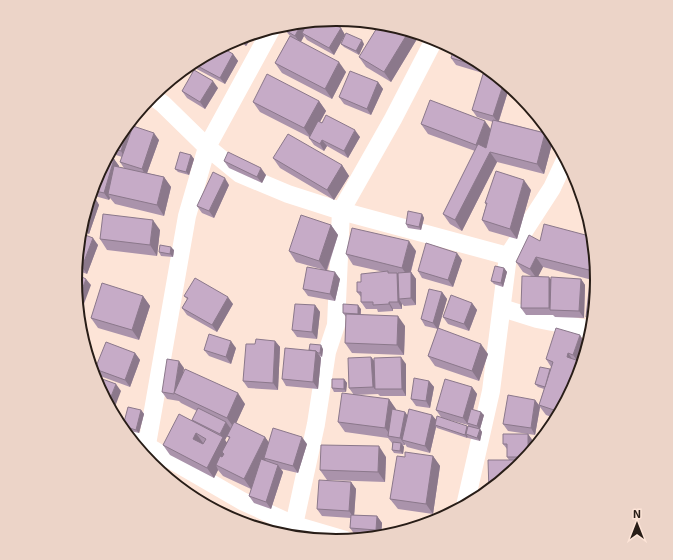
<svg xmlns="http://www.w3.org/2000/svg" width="673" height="560" viewBox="0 0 673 560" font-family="'Exo 2',sans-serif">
<rect width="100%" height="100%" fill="#fde4d7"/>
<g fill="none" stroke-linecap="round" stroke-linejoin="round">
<!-- street -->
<g stroke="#fff" stroke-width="18">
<path d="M152,96l11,8 44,43 33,27 48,20 53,17 167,45"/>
<path d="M502,308l35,11 56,11"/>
<path d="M131,439l16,7 95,55 52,24 51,15"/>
<path d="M145,456l42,-240 20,-69 65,-119"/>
<path d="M465,506l26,-115 17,-135 44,-68 14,-30"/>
<path d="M294,525l22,-101 11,-72 9,-27 5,-114 52,-92 42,-81"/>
</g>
</g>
<!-- wall -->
<g fill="#aa93ab" fill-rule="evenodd">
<path d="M388,24l32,10 -29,48 -25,-15 -7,-10z"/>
<path d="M341,28l4,7 -11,20 -27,-15 -3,-4 -3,6 45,30 -14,27 -50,-26 -7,-10 15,-27 -5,-6z"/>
<path d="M254,34l-8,12 -10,-7h1z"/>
<path d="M341,44h23l-5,11 -15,-8z"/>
<path d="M221,47l12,7 5,7 -13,23 -36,-19 3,-2z"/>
<path d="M451,58l31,5 6,5 -2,6 -30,-9z"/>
<path d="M378,82l5,7 -12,26 -27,-11 -5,-7z"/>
<path d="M218,88l-13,21 -18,-11 -5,-7z"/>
<path d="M509,88l-10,33 46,12 7,11 -8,30 -47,-12 -35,69 -12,-7 -7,-10 32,-63 -47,-17 -7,-10 70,5 2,-7 -16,-5 -5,-7z"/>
<path d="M319,101l7,10 -6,11 40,15 -12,21 -21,-12 -3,5 -10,-6 -5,-7v-1l-49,-25 -7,-10z"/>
<path d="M534,111l13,16 -10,-3 -5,-7z"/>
<path d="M128,128l3,4 28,8 -12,33 17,4 7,10 -7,29 -49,-12 -5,-6 -1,2 -18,-5 4,-15 19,-21 5,7v1l5,1 -4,-6 2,-5 -12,-4 10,-18z"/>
<path d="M191,155l3,4 -5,16 -11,-3 -3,-3z"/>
<path d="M273,158l69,7 7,11 -15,24 -54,-32z"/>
<path d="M224,161l42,14 -4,8 -33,-15z"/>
<path d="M229,185l-15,33 -12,-5 -5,-7z"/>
<path d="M531,190l-14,49 -28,-8 -7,-11 4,-15 -1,-2z"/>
<path d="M90,197l5,1 4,7 -10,29 -9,-3z"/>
<path d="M422,214l2,4 -3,12 -13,-2 -2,-4z"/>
<path d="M331,225l7,10 -11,36 13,8 -5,22 -27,-5 -5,-7 18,-20 -25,-7 -7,-11z"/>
<path d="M160,230l-3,26 -50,-6 -7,-11z"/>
<path d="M80,233l18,12 -11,29 -11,-4z"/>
<path d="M593,237l4,39 -1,5 -53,-14 -5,9 13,3h30l4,6 -1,33 -29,-1 -2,-2h-27l-5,-7 10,-32 -8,-4 -7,-10 24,-21z"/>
<path d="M174,250l-1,7 -12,-1 -2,-4z"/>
<path d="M416,251l-5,21 5,7v26l-12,1 -2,-2v5h-9v2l-15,1 -1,-3h-11l-5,-7v-5l-4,-5 4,-10 23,-10 -31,-7 -7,-11z"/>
<path d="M462,260l-9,27 -31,-9 -4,-7z"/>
<path d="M504,268l3,4 -4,15 -9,-3 -3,-3z"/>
<path d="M597,283l-4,41h-2l-5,-7z"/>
<path d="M442,292l5,7 -9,30 50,25 -9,27 -44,-15 -7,-10 10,-27 -13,-3 -4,-7z"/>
<path d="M143,296l7,10 -11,34 -41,-12 -7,-10z"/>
<path d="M184,296l49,8 -16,28 -30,-17 -5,-7 5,-9z"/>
<path d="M472,303l5,7 -8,21 -21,-7 -5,-7z"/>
<path d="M315,305l5,7 -3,27 -20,-2 -5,-7z"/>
<path d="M361,309v5l44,12 -1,29 -52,-2 -7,-10 1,-26 -3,-4z"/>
<path d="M275,341l5,6 -2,43 -30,-2 -5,-7 12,-37z"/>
<path d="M587,346l-6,18 -3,16 -21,39 -11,-4 -6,-8 -5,28 -27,-4 -5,-7 32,-24 4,5 5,-16 -6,-2 -3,-3 15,-14 1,-3 -5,-8z"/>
<path d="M236,348l-5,16 -22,-8 -5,-6z"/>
<path d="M323,349l-1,8 -2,-1 1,2 -3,31 -32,-3 -4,-7 27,-29z"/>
<path d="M135,353l5,7 -10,27 -30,-11 -5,-7z"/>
<path d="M371,357l3,3 32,4v32h-26l-2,-2 -24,1 -5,-7z"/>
<path d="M184,368l-1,4 62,32 -9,19 29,14 4,6 38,1 -9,29 -17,-4 2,3 -12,37 -17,-6 -5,-7 2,-7 -28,-13 -5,-6 -4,8 -44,-23 -7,-10 30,-23 -1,-2 5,-9 -16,-8 -2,-2 -12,-2 -5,-7zM227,436l2,2 -2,5 -2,-3z"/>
<path d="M344,379l3,4 -1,9h-12l-2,-4z"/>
<path d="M429,381l5,6 -4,21 -14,-2 -5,-7z"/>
<path d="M472,387l5,7 -4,16 11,5 -4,14 2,3 -2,9 -12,-3v-1l-1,1 -30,-10 -1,-1 -6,26 -23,-6 -2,-3v1h-2l1,2 -1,7 -9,-1 -2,-3v-7l-4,-5 -43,-6 -7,-10 51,-23 7,11 9,2 3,4 24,-1 4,5 5,-3 -5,-7zM442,418l26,7v2z"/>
<path d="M141,410l3,4 -5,19 -13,-3 -3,-4z"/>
<path d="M528,434l5,7v9l-12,15 -12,-5 -2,-3v-8l-4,-5z"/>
<path d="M433,456l7,10 -7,48 -35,-5 -8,-10 15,-42z"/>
<path d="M386,457l-1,25 -58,-2 -7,-10z"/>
<path d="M351,482l5,7 -2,26 23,1 5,7 -1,14 -26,-2 -5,-7 1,-10 -29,-2 -5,-7z"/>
</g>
<!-- shaded-wall -->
<g fill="#8b788b">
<path d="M302,22h9l-9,11 2,3 -4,7 -5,-7z"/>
<path d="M341,28l4,7 -11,20 -5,-7z"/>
<path d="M409,31l11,3 -29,48 -7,-10z"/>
<path d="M254,34l-8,12 -6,-8z"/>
<path d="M362,40l2,4 -5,11 -3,-4z"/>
<path d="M233,54l5,7 -13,23 -5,-6z"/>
<path d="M339,62l7,10 -14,27 -7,-10z"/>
<path d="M482,63l6,5 -2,6 -5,-7z"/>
<path d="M213,81l5,7 -13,21 -5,-7z"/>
<path d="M378,82l5,7 -12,26 -4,-6z"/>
<path d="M504,82l5,6 -11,35 -5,-7z"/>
<path d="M319,101l7,10 -15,27 -7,-10z"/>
<path d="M485,121l7,10 -9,24 -7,-10z"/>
<path d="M128,128l5,7 -8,23 -4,-7z"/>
<path d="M355,130l5,7 -12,21 -4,-7z"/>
<path d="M154,133l5,7 -13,36 -4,-7z"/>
<path d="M545,133l7,11 -8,30 -7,-10z"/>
<path d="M322,140l5,6 -3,5 -4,-7z"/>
<path d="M490,152l7,10 -35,69 -7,-11z"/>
<path d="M191,155l3,4 -5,16 -3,-3z"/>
<path d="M114,159l5,7 -8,29 -3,-1 2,4 -1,2 -5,-7z"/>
<path d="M342,165l7,11 -15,24 -7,-10z"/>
<path d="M261,168l5,7 -4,8 -5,-6z"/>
<path d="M164,177l7,10 -7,29 -7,-11z"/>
<path d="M225,178l4,7 -15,33 -5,-7z"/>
<path d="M524,180l7,10 -14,49 -7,-10z"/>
<path d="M95,198l4,7 -10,29 -5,-7z"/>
<path d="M422,214l2,4 -3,12 -2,-3z"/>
<path d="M153,220l7,10 -3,26 -7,-11z"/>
<path d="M331,225l7,10 -12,36 -7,-10z"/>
<path d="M93,238l5,7 -11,29 -5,-7z"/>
<path d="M409,241l7,10 -7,27 -7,-10z"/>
<path d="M171,247l3,3 -1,7 -3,-3z"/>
<path d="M595,250l2,26 -1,5 -7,-11z"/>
<path d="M457,253l5,7 -9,27 -5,-7z"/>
<path d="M536,257l7,10 -6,12 -7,-10z"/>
<path d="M504,268l3,4 -4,15 -2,-4z"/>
<path d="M335,272l5,7 -5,22 -5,-7z"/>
<path d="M411,272l5,7v26l-5,-7z"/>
<path d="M397,273l5,7 -3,19 3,5v5l-4,-7z"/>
<path d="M549,277l5,7 -3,26 -2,-2z"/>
<path d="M86,279l5,6 -12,32 -1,-16z"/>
<path d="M581,279l4,6 -1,33 -5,-7z"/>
<path d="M442,292l5,7 -9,31 -5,-7z"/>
<path d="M143,296l7,10 -11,34 -7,-10z"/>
<path d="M228,297l5,7 -16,28 -5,-7z"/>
<path d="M389,302l4,7v2l-4,-7z"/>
<path d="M472,303l5,7 -8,21 -5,-7z"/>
<path d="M315,305l5,7 -3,27 -5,-7z"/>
<path d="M358,305l3,4 -1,8 -2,-3z"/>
<path d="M398,316l7,10 -1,29 -7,-10z"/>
<path d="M85,334l5,7 -4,9 -3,-11z"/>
<path d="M580,335l7,11 -6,18 1,1 -2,6 -3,-5 1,-4 -5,-7z"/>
<path d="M231,341l5,7 -5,16 -5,-7z"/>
<path d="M275,341l5,6 -2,43 -5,-7z"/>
<path d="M481,344l7,10 -9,27 -7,-10z"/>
<path d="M321,345l2,4 -1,8 -2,-4z"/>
<path d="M316,351l5,7 -3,31 -5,-7z"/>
<path d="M135,353l5,7 -10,27 -5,-7z"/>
<path d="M568,353l7,10 -8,-6z"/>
<path d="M371,357l5,7 -1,25 -2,-2z"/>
<path d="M401,357l5,7v32l-4,-7z"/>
<path d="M179,361l5,7 -4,28 -6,-3z"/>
<path d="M344,379l3,4 -1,9 -2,-3z"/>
<path d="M429,381l5,6 -4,21 -4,-7z"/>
<path d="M116,384l5,7 -8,21 -5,-8z"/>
<path d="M472,387l5,7 -8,30 -2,-1 -4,-5z"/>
<path d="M238,393l7,11 -11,24 -7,-10z"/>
<path d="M389,399l7,10 -4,28 -7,-9z"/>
<path d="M535,400l5,7 -5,28 -4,-7z"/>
<path d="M141,410l3,4 -5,19 -3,-3z"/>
<path d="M405,412l4,6 -7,22 3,4v1l-5,-7z"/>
<path d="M481,412l3,3 -4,14 2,3 -2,9 -3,-3 3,-8 -3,-4z"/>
<path d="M432,415l5,6 -2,4 1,2 -6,26 -5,-7z"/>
<path d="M226,422l5,7 -6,11 5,7 -6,7 -2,-2 3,5 -9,8 2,5 -4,8 -7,-10 15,-30 -2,-4z"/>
<path d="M467,426l3,3 -4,5 2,3 -1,1 -2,-3z"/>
<path d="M196,433l7,10 -3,6 -7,-10z"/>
<path d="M528,434l5,7v9l-5,6z"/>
<path d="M265,437l7,10 -8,11 2,2 -15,29 -7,-10z"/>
<path d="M302,437l5,7 -9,29 -5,-7z"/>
<path d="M401,443l3,4 -1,7 -3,-3z"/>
<path d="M379,446l7,11 -1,25 -7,-10z"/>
<path d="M433,456l7,10 -7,48 -7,-10z"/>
<path d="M278,465l5,7 -12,37 -5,-7z"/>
<path d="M351,482l5,7 -2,29 -5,-7z"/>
<path d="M377,516l5,7 -1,14 -5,-7z"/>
</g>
<!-- building -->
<g fill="#c6abc7" stroke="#8b788b" fill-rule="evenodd">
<path d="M326,20l15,8 -12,20 -27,-15 6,-11z"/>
<path d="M302,22l-7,14 -10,-6 4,-6z"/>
<path d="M380,23l8,1 21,7 -25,41 -25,-15z"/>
<path d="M346,33l16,7 -6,11 -15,-7z"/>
<path d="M290,36l49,26 -14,27 -50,-26z"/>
<path d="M221,47l12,7 -13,24 -28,-15z"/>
<path d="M454,48l28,15 -1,4 -30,-9z"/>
<path d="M194,70l19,11 -13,21 -18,-11z"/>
<path d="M350,71l28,11 -11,27 -28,-12z"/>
<path d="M267,74l52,27 -15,27 -51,-26z"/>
<path d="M483,74l19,6 2,2 -11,34 -21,-6z"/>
<path d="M430,100l55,21 -9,24 -55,-21z"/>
<path d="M534,111l7,9 -9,-3z"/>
<path d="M326,115l29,15 -11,21 -22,-11 -2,4 -11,-6 9,-17 4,2z"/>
<path d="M493,120l52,13 -8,31 -47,-12 -35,68 -12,-6 35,-70 8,4z"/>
<path d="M133,126l21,7 -12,36 -22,-7z"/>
<path d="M126,128h2l-7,23 -9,-3 8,-13z"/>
<path d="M288,134l54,31 -15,25 -54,-32z"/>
<path d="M180,152l11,3 -5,17 -11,-3z"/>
<path d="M228,152l33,16 -4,9 -33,-16z"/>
<path d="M108,157l6,2 -10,34 -12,-3 3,-10z"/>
<path d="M114,166l50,11 -7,28 -49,-11z"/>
<path d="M496,171l28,9 -14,49 -28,-9 5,-17h-2z"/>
<path d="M213,172l12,6 -16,33 -12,-5z"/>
<path d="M90,197l5,1 -11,29 -3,-1z"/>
<path d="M408,211l14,3 -3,13 -13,-3z"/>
<path d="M103,214l50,6 -3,25 -50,-6z"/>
<path d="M301,215l30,10 -12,36 -30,-10z"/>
<path d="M544,224l49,13 2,13 -6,20 -53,-13 -6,12 -14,-7 13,-27 11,6z"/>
<path d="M352,228l57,13 -7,27 -56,-14z"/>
<path d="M80,233l13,5 -11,29 -5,-2z"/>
<path d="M426,243l31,10 -9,27 -30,-9z"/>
<path d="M160,245l11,2 -1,7 -11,-2z"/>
<path d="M495,266l9,2 -3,15 -10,-2z"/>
<path d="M307,267l28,5 -5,22 -27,-5z"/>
<path d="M388,271v2h9l1,29h-9v2l-16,1v-3h-12v-10h-4v-10h4v-8z"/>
<path d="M411,272v26l-12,1 -1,-26z"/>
<path d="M76,274l10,5 -8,22 -2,-21z"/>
<path d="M522,276l27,1v31h-28z"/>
<path d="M551,277l30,2 -2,32 -29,-1z"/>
<path d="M195,278l33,19 -16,28 -30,-17 6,-10 -4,-2z"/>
<path d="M590,282l7,1 -3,35 -8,-1z"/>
<path d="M102,283l41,13 -11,34 -41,-12z"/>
<path d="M429,289l13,3 -9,31 -12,-4z"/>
<path d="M451,295l21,8 -8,21 -21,-7z"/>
<path d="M295,304l20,1 -3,27 -20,-2z"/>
<path d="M343,304l15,1v9l-15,-1z"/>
<path d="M346,314l52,2 -1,29 -52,-2z"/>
<path d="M438,328l43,16 -9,27 -44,-15z"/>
<path d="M556,328l24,7 -7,20 -5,-2 -1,4 12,4 -2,5 4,2 -3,12 -18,32 -21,-7 14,-43 -7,-3z"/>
<path d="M81,332l4,2 -2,5z"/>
<path d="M209,334l22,7 -5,16 -22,-7z"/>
<path d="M256,339l19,2 -2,42 -30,-2 3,-37h9z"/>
<path d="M106,342l29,11 -10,27 -30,-11z"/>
<path d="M310,344l11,1 -1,8h-2l-2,-2 -7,-1z"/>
<path d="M285,348l31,3 -3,31 -31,-3z"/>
<path d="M371,357l2,30 -24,1 -1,-30z"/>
<path d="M401,357l1,32h-27l-1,-31z"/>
<path d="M167,359l12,2 -5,33 -12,-2z"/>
<path d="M540,367l10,2 -5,18 -10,-3z"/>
<path d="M185,369l53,24 -11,25 -53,-25z"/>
<path d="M94,376l22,8 -8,20 -13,-24z"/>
<path d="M414,378l15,3 -3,20 -15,-2z"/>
<path d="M332,379h12v10l-12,-1z"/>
<path d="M445,379l27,8 -9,31 -27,-8z"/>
<path d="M342,393l47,6 -4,29 -47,-6z"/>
<path d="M508,395l27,5 -4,28 -28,-4z"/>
<path d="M128,407l13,3 -5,20 -13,-4z"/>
<path d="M198,408l28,14 -6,12 -28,-14z"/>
<path d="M392,409l13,3 -5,26 -12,-2z"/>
<path d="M409,409l23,6 -7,31 -23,-6z"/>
<path d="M471,409l10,3 -4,14 -10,-3z"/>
<path d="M179,414l44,23 -16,31 -44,-23zM196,433l10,6 -3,5 -10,-5z"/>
<path d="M437,416l30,10 -2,9 -30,-10z"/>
<path d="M234,422l31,15 -21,42 -28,-14 4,-9 2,1 2,-3 -2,-2 8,-15 -3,-1z"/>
<path d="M468,426l12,3 -3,9 -11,-4z"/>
<path d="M273,428l29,9 -9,29 -29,-8z"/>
<path d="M503,434h25v22l-1,1h-20v-13h-4z"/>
<path d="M393,442l8,1 -1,8 -8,-1z"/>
<path d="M321,445l58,1 -1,26 -58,-2z"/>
<path d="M405,452l28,4 -7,48 -36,-5 7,-43 8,1z"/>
<path d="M261,459l17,6 -12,37 -17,-6z"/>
<path d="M488,460h36l-3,5 -32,26z"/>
<path d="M319,480l32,2 -2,29 -32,-2z"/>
<path d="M351,515l26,1 -1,14 -26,-2z"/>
</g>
<!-- crop -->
<path d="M0 0H673V560H0ZM82 280a254 254 0 1 1 508 0a254 254 0 1 1-508 0Z" fill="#ecd4c8" fill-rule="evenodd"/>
<path fill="none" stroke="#281d17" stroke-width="2" d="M82 280a254 254 0 1 1 508 0a254 254 0 1 1-508 0Z"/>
<!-- north arrow -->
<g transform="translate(637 524)" stroke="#fde4d7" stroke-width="3" paint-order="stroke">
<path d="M0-3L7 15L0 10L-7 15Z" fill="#281d17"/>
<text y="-6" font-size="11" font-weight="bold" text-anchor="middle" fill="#281d17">N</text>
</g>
</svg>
